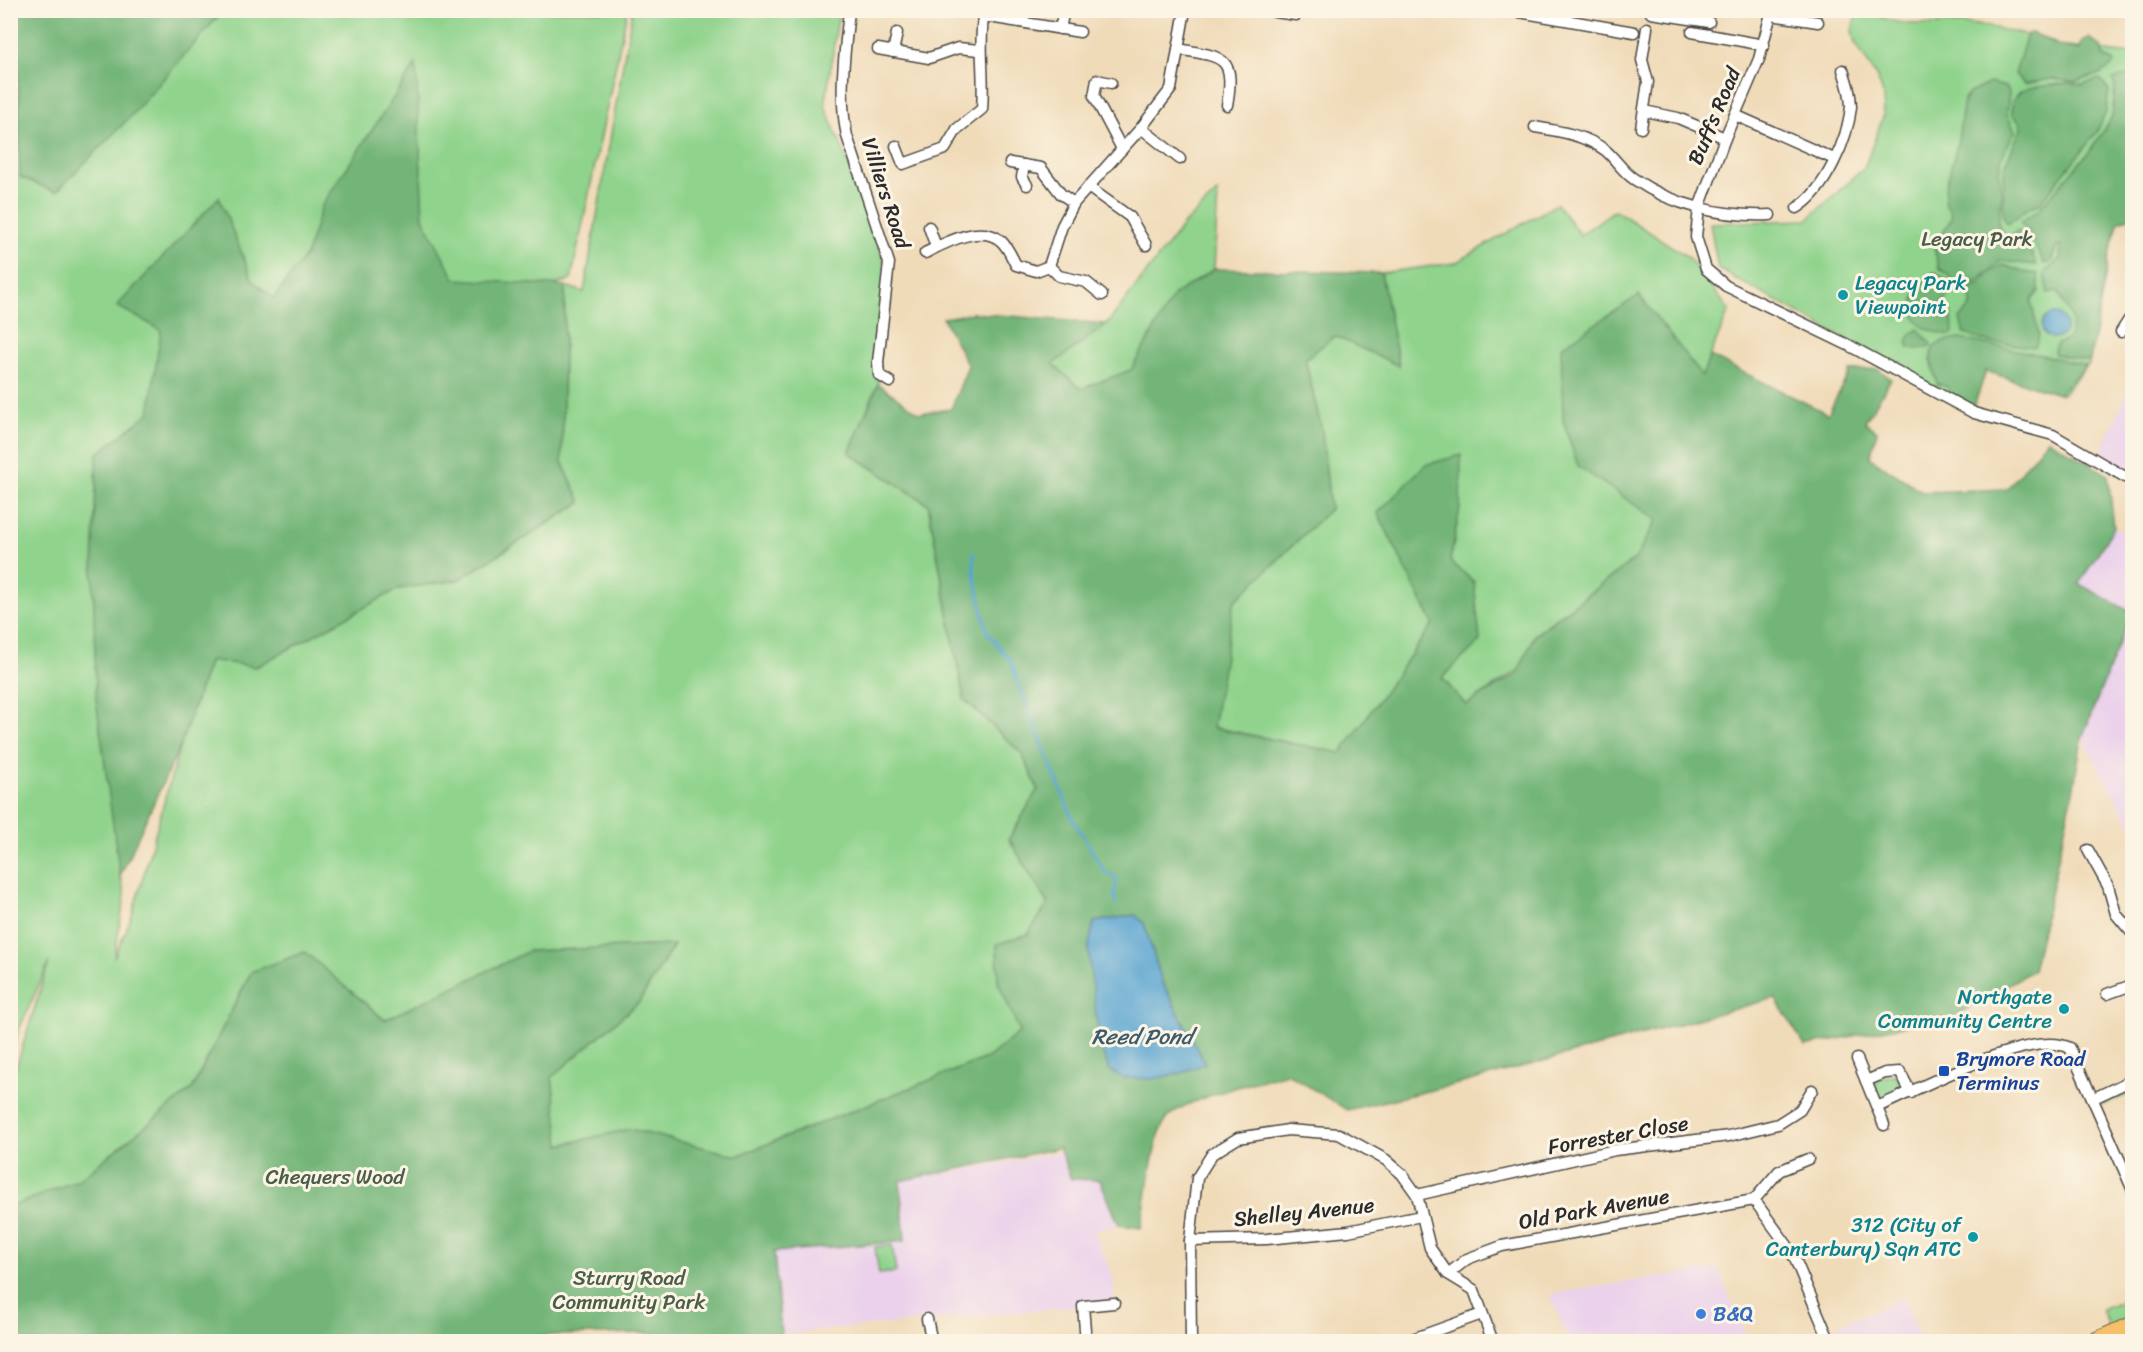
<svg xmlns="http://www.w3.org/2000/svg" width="2143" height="1352" viewBox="0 0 2143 1352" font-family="Sriracha,sans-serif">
<rect width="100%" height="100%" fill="#fcf5e5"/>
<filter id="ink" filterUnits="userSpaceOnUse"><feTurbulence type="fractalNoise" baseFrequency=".0167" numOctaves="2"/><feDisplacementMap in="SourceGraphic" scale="12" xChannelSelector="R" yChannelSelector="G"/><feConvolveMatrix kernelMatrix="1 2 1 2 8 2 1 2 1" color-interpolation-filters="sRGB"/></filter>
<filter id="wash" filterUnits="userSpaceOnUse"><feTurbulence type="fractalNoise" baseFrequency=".008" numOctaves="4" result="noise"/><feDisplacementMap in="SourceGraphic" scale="24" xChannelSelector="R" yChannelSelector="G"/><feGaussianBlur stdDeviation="1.35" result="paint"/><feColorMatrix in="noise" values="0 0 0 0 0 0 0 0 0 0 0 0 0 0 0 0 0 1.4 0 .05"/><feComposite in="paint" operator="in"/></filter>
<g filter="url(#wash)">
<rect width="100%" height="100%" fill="#f0dbb9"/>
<!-- built -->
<g fill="#ebd1eb">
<path d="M2132,381v92l-31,-20z"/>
<path d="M2132,520v307l-50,-89 49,-126 -52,-28 35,-57 11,6z"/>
<path d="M1099,1145l20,80 -26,6 20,46 1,26 -333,31 -7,-82 130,-11 -4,-60z"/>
<path d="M1718,1268l30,73h-179l-19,-47z"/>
<path d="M1904,1298l17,43h-87l-5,-11z"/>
</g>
<!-- green -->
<g fill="#8fd38c" stroke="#5d7f5c" stroke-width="1.5">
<path d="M11,11h616l-56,269 -300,88 -151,508 5,19 -11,63 18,-42 48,-170 30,-86 46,7 142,-78 60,-9 123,-77 -19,-41 3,-176 19,6 48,-281h207l-14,95 46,112 15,51 -8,115 -29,69 79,51 36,195 58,55 16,35 -29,50 39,65 -50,78 23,49 -32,26 -252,99 -107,-27 -70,16 -8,-68 87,-75 35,-57 -145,6 -144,69 -81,-68 -53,20 -59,117 -114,91 -67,27v-124l38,-121 -31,70 -7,32z"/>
<path d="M1857,11h16c20,19 68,12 94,13 27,2 55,11 82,16l10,6 73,8v63l-43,247 -27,31 -76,-24 -13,38 -255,-140 -8,-46 97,-3 57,-52 20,-53 -1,-21 -5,-15 -23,-36 -3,-12z"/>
<path d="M1218,192l-4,77 -40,26 -43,75 -50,19 -28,-25 54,-40 77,-100z"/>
<path d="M1557,204l23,31 35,-25 73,47 41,53 -27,66 -45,144 -22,39 -101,76 -14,34 -54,36 -24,-27 32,-96 -24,-21 10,-54 -82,6 55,111 -92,129 -129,-26 22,-125 96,-93 -8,-78 -17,-72 30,-23 64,29 -18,-92 74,-10z"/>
<path d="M1896,1074l6,16 -18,9 -8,-4 -2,-9 4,-7z"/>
<path d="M2132,1082v11l-29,11 1,-7z"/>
<path d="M892,1245l4,27 -17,2 -4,-27z"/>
<path d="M2132,1297v20l-23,9 -7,-16z"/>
</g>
<!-- forest -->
<g fill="#73b578" stroke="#4f7052" stroke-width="1.5" fill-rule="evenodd">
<path d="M17,11v-1l206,1 -92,105 -75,76 -36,-15z"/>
<path d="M2032,33l27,13 21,4 2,-9 7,-3 12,9 3,10 10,5 -1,3 -11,8 -26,9 -24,-3 -28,5 -9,-10 12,-40z"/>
<path d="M416,64l7,154 32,61 110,7 -3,176 19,40 -123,78 -60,9 -142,78 -46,-7 -30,86 -60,130 -24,-177 -3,-128 4,-117 52,-41 12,-83 -44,-24 102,-109 34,84 21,17 33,-45 15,-48z"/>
<path d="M2132,73v86c-4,14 1,41 0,58l-13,4 -9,29 -20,110 -5,1 -30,-7 -1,-4 3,-6 11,-5c10,-24 -3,-27 -10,-48l-10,2 -4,-20 16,-14 1,-14 -4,1 -6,16 -7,2 -16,-34 -8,-8 18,-12 51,-58 16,-23 7,-12 3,-30 -2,-7z"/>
<path d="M2097,79l4,1 8,10 -3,22 -9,20 -58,72 -11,4 -20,16 -5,-8 1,-48 17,-40 -1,-5 -8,-9v-13l8,-9 9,-4 39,-5 15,2z"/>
<path d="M1990,83l16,4 3,5 -2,23 8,16 -13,25 -3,15 3,24 -4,28 6,10 -2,7 6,-1 10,-9 5,4 14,31 -36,-4 -29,25 -17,8 -5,-18 -11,-8 -5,-20 17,-29v-5l-6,-12v-13l12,-43 7,-46 5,-7z"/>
<path d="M2004,265l19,7 15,2 1,17 -8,10 8,35 -4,11 -47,-5 -24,-8 -4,-15 12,-14 -4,-13c14,-7 21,-23 36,-27z"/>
<path d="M1214,269l167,4 18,93 -64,-30 -30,23 17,72 8,78 -96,93 -21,126 128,25 92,-129 -55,-111 47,-48 36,-10 -1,52 -10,54 24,21 6,59 -38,37 24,27 51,-31 17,-38 101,-77 22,-39 -79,-54 -15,-45 -2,-74 78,-52 63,81 8,-20 118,58 22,-43 28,-2 13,10 -26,43 12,9 -7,27 53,34 84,-3 41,-50 60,36 6,52 -35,57 52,28 -49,126 -10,59 -39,173 -77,45 -151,31 -30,-48 -309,84 -119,28 -60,-37c-30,9 -96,24 -118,43 -16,15 -23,88 -28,112l-22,-3 -19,-45 -29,-1 -12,-31 -159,33 5,60 -131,11 7,82 -71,8 -31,-1 -32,-8 -93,2 -89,7h-454v-135l67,-27 114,-91 59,-117 54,-20 80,68 144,-69 145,-6 -35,57 -87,75 8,68 70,-16 107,27 252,-99 31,-25 -22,-50 -1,-38 31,-10 20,-30 -39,-65 29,-50 -16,-35 -58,-55 -36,-195 -79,-51 29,-69 41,29 32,-4 17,-43 -25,-48 30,-5 134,11 -54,40 28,25 50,-19 43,-75zM1135,915l9,9 18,58 43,81 -105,-16 -4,-46 -2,-79z"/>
<path d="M1935,272l11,7 4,14 -8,11 10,10 1,19 -3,2c-9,-1 -25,-5 -31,-12 -14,-15 0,-45 16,-51z"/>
<path d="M1918,329l13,15 -1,3 -13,2 -8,-2 -2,-5 3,-7z"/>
<path d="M1960,339l87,17 39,10 -28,28 -72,-23 -13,38 -21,-12 -4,-10 -11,-3 -6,-24 2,-12 10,-7z"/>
</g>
<!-- water -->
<g fill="#59a4d1" stroke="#42687e" stroke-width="1.5">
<circle cx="2054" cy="326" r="12"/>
<path d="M1135,915l9,8 18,59 43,81 -26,11 -26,5 -31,-1 -12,-8 -10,-23 -12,-98 6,-27z"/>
</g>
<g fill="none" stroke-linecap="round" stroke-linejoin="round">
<!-- stream -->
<path stroke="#59a4d1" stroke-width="3" d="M974,553v19l13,60 24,29 11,33 51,126 32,52 12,6 -3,17 2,8"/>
</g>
</g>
<g filter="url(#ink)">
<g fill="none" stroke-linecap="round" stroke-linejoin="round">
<!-- street casing -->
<g stroke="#494540" stroke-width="13">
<g id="street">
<path d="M849,10c-4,43 -11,84 -2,126l42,127 -11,99 1,13 11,7"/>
<path d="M1508,10l126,22"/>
<path d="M1772,10l-13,49 -34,79 -26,70 -3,29 10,32 20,17 124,60 124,67 79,22 79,46"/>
<path d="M1275,12l21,3"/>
<path d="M1651,13l58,9"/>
<path d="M1771,15l47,7"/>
<path d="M983,16l97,16"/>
<path d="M1060,29l4,-19"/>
<path d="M1692,32l72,13"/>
<path d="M878,49l51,9 29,-10 21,2"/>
<path d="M1178,49c44,8 58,6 49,56"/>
<path d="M893,52l4,-19"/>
<path d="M1111,83l-14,-3 -3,16 28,53"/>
<path d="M1644,111l34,7 47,20"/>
<path d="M1735,115l99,44"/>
<path d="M1535,127c24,4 50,8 70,23 11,9 17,21 29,29 39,27 89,38 136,36"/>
<path d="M1141,128l39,31"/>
<path d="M1641,128l7,-46 -6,-22 5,-32"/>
<path d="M896,146l7,18 42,-15 12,-20 25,-20c3,-34 -4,-63 2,-99"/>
<path d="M1010,163l31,5 20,26 13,9"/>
<path d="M1024,165l-2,12 5,8"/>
<path d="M1088,187l42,30 16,28"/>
<path d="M1797,208c28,-17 51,-69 54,-101 0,-13 -4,-25 -8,-37"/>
<path d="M929,227l7,20"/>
<path d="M925,253c20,-10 56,-30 76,-12 7,6 11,17 15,24l20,6 13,-5 10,10 27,6 16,13"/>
<path d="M1049,266l13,-40 12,-23 67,-75 30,-39 14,-79"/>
<path d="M2121,332l11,-17"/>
<path d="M2088,850l20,36 8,28 16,19"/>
<path d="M2107,994l25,-9"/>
<path d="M1857,1059l27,66"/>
<path d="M1866,1081l19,-8 15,-1 11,21"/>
<path d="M2094,1098l38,-18"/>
<path d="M1877,1107c39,-16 155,-80 193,-59l62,140"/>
<path d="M1417,1195l198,-45 114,-14 49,-12 22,-14 12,-20"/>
<path d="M1754,1200l25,-29 29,-12"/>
<path d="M1190,1241l77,-2 81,-8 73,-15"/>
<path d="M1448,1274l19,-15 35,-13 252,-46 38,52 38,90"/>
<path d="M927,1319l5,23"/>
<path d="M1086,1342l-3,-36 31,-3"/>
<path d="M1191,1342l-1,-101 7,-63 15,-24 26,-16 50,-8 51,4 47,26 16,14 15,21 13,53 18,26 26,16 19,52"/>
<path d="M1404,1342l78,-28"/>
</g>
</g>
<!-- highway casing -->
<g stroke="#494540" stroke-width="22">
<path id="highway" d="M2097,1342l35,-15"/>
</g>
<!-- street -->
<use href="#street" stroke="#fff" stroke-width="10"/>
<!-- highway -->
<use href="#highway" stroke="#f6c06b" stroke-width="20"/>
</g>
</g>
<!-- markers -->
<g fill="#0f9aa8" stroke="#fcf5e5" stroke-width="2">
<circle cx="1843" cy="295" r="6"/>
<circle cx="2064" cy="1009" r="6"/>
<circle cx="1973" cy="1237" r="6"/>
</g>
<rect fill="#1a4fb4" stroke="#fcf5e5" stroke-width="2" x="1938" y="1065" width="12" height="12" rx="3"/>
<circle fill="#3f7fe0" stroke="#fcf5e5" stroke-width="2" cx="1701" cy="1314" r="6"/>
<g text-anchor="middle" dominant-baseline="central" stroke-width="6" stroke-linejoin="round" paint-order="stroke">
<!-- street labels -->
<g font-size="21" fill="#2b2b2b" stroke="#fcf5e5">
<text transform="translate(1714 116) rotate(-67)">Buffs Road</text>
<text transform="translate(886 193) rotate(72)">Villiers Road</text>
<text transform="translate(1618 1135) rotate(-10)">Forrester Close</text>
<text transform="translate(1594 1209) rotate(-10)">Old Park Avenue</text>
<text transform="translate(1304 1212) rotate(-6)">Shelley Avenue</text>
</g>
<!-- park labels -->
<g font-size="21" fill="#495d48" stroke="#fcf5e5">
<text x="1977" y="239">Legacy Park</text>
<text x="335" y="1177">Chequers Wood</text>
<text x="629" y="1278">Sturry Road<tspan x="629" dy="24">Community Park</tspan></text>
</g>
<!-- culture labels -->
<g font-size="21" fill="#0d838f" stroke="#fcf5e5" text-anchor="end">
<text x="1855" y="283" text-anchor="start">Legacy Park<tspan x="1855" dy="24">Viewpoint</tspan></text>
<text x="2052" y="997">Northgate<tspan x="2052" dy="24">Community Centre</tspan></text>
<text x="1961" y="1225">312 (City of<tspan x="1961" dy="24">Canterbury) Sqn ATC</tspan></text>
</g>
<!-- transit labels -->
<g font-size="21" fill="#164399" stroke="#fcf5e5" text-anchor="start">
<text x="1956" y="1059">Brymore Road<tspan x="1956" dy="24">Terminus</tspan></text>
</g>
<!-- shop labels -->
<g font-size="21" fill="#366cbe" stroke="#fcf5e5" text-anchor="start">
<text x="1713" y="1314">B&amp;Q</text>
</g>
<!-- water labels -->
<g font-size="22" font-style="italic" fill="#3d5b6d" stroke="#fcf5e5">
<text x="1142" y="1036">Reed Pond</text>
</g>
</g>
<!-- margin -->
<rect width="2143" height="1352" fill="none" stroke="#fcf5e5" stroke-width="36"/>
</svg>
